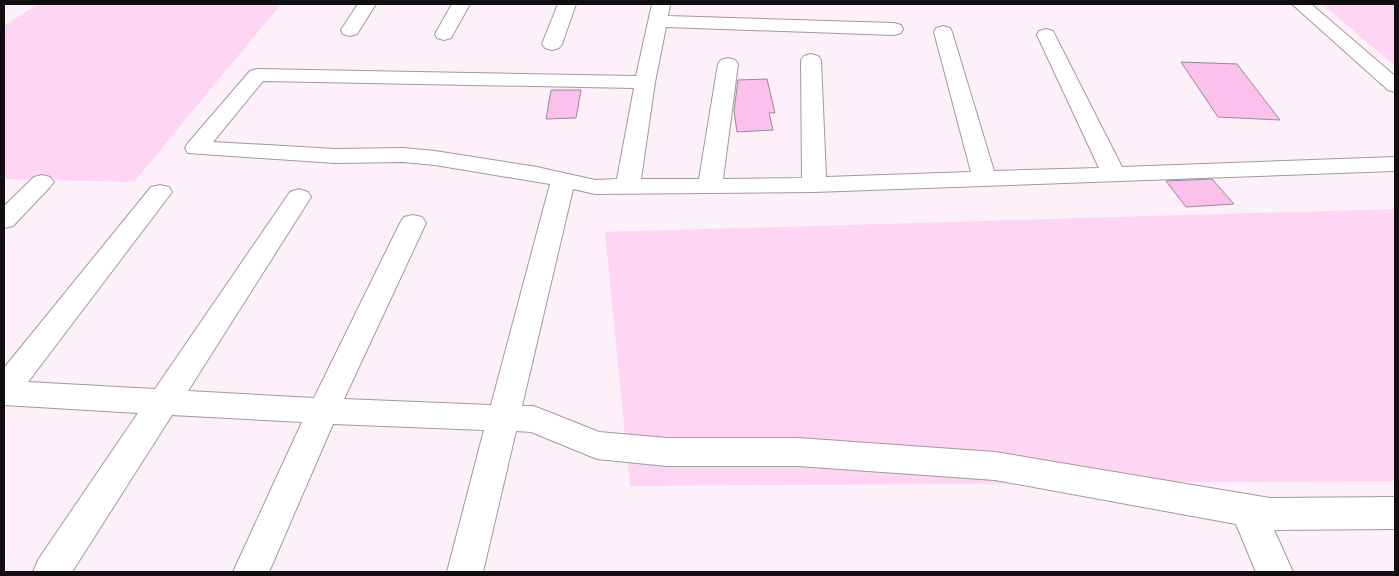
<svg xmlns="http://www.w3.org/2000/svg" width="1399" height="576" viewBox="0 0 1399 576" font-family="Figtree,sans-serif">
<rect width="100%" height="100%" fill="#fdf0f9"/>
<!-- green -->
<g fill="#fed5f3">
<path d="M38,4h243l-147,178 -130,-3v-153z"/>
<path d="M1322,4h73v62z"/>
<path d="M1395,209v272l-765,5 -25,-254z"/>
</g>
<!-- building -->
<g fill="#fcc0ed" stroke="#968b93">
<path d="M1181,62l56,2 43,56 -62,-3z"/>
<path d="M767,79l8,34h-6l4,17 -36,2 -3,-21 4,-31z"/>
<path d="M551,90h30l-5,28 -30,1z"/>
<path d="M1212,179l22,25 -48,3 -20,-26z"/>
</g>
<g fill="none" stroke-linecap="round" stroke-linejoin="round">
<!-- minor casing -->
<g stroke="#a398a0" stroke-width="2">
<g id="minor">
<path d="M358,4h18l-19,30 -7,2 -7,-2 -2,-4z"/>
<path d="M452,4h18l-19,34 -7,2 -7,-2 -2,-4z"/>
<path d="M558,4h18l-14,40 -3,4 -7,2 -7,-2 -3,-4z"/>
<path d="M652,4h18l-2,12 226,7 7,2 2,4 -2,4 -7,2 -228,-8 -11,55 -14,97h58l19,-115 3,-4 7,-2 7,2 3,4 -15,115 79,-1 -1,-118 3,-4 7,-2 7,2 3,4 5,117 145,-5 -37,-140 2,-4 7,-2 7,2 2,4 42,139 105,-3 -62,-133 2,-4 7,-2 7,2 2,4 67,132 273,-10v14l-581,21 -219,2 -22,-5 -51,217h11l11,4 55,22 68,6h131l197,14 275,46 125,-1v32l-121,1 19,42h-37l-20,-48 -241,-44 -197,-14h-131l-70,-7 -66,-27 -15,-1 -33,141h-36l37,-142 -151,-6 -64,148h-36l69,-150 -130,-7 -100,157h-39l5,-12 100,-147 -134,-8v-37l147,-181 9,-2 9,2 3,5 -144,190 127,7 135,-197 9,-3 9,3 3,5 -123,194 126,7 86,-175 4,-6 9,-2 9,2 4,6 -82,176 147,6 59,-221 -115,-19 -32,-3 -68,1 -147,-10 -3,-5 3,-5 62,-72 7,-2 379,7zM263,81l371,7 -17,91 -22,1 -58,-13 -102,-16 -32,-3 -68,1 -122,-7z"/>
<path d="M1292,4h19l84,72v16l-7,-2z"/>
<path d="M42,175l8,2 4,5 -4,5 -37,39 -9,2v-22l30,-29z"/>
</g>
</g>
<!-- minor -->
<use href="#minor" fill="#fff" fill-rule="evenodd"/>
</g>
<!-- border -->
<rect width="1399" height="576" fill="none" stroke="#110d10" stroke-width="10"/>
</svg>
